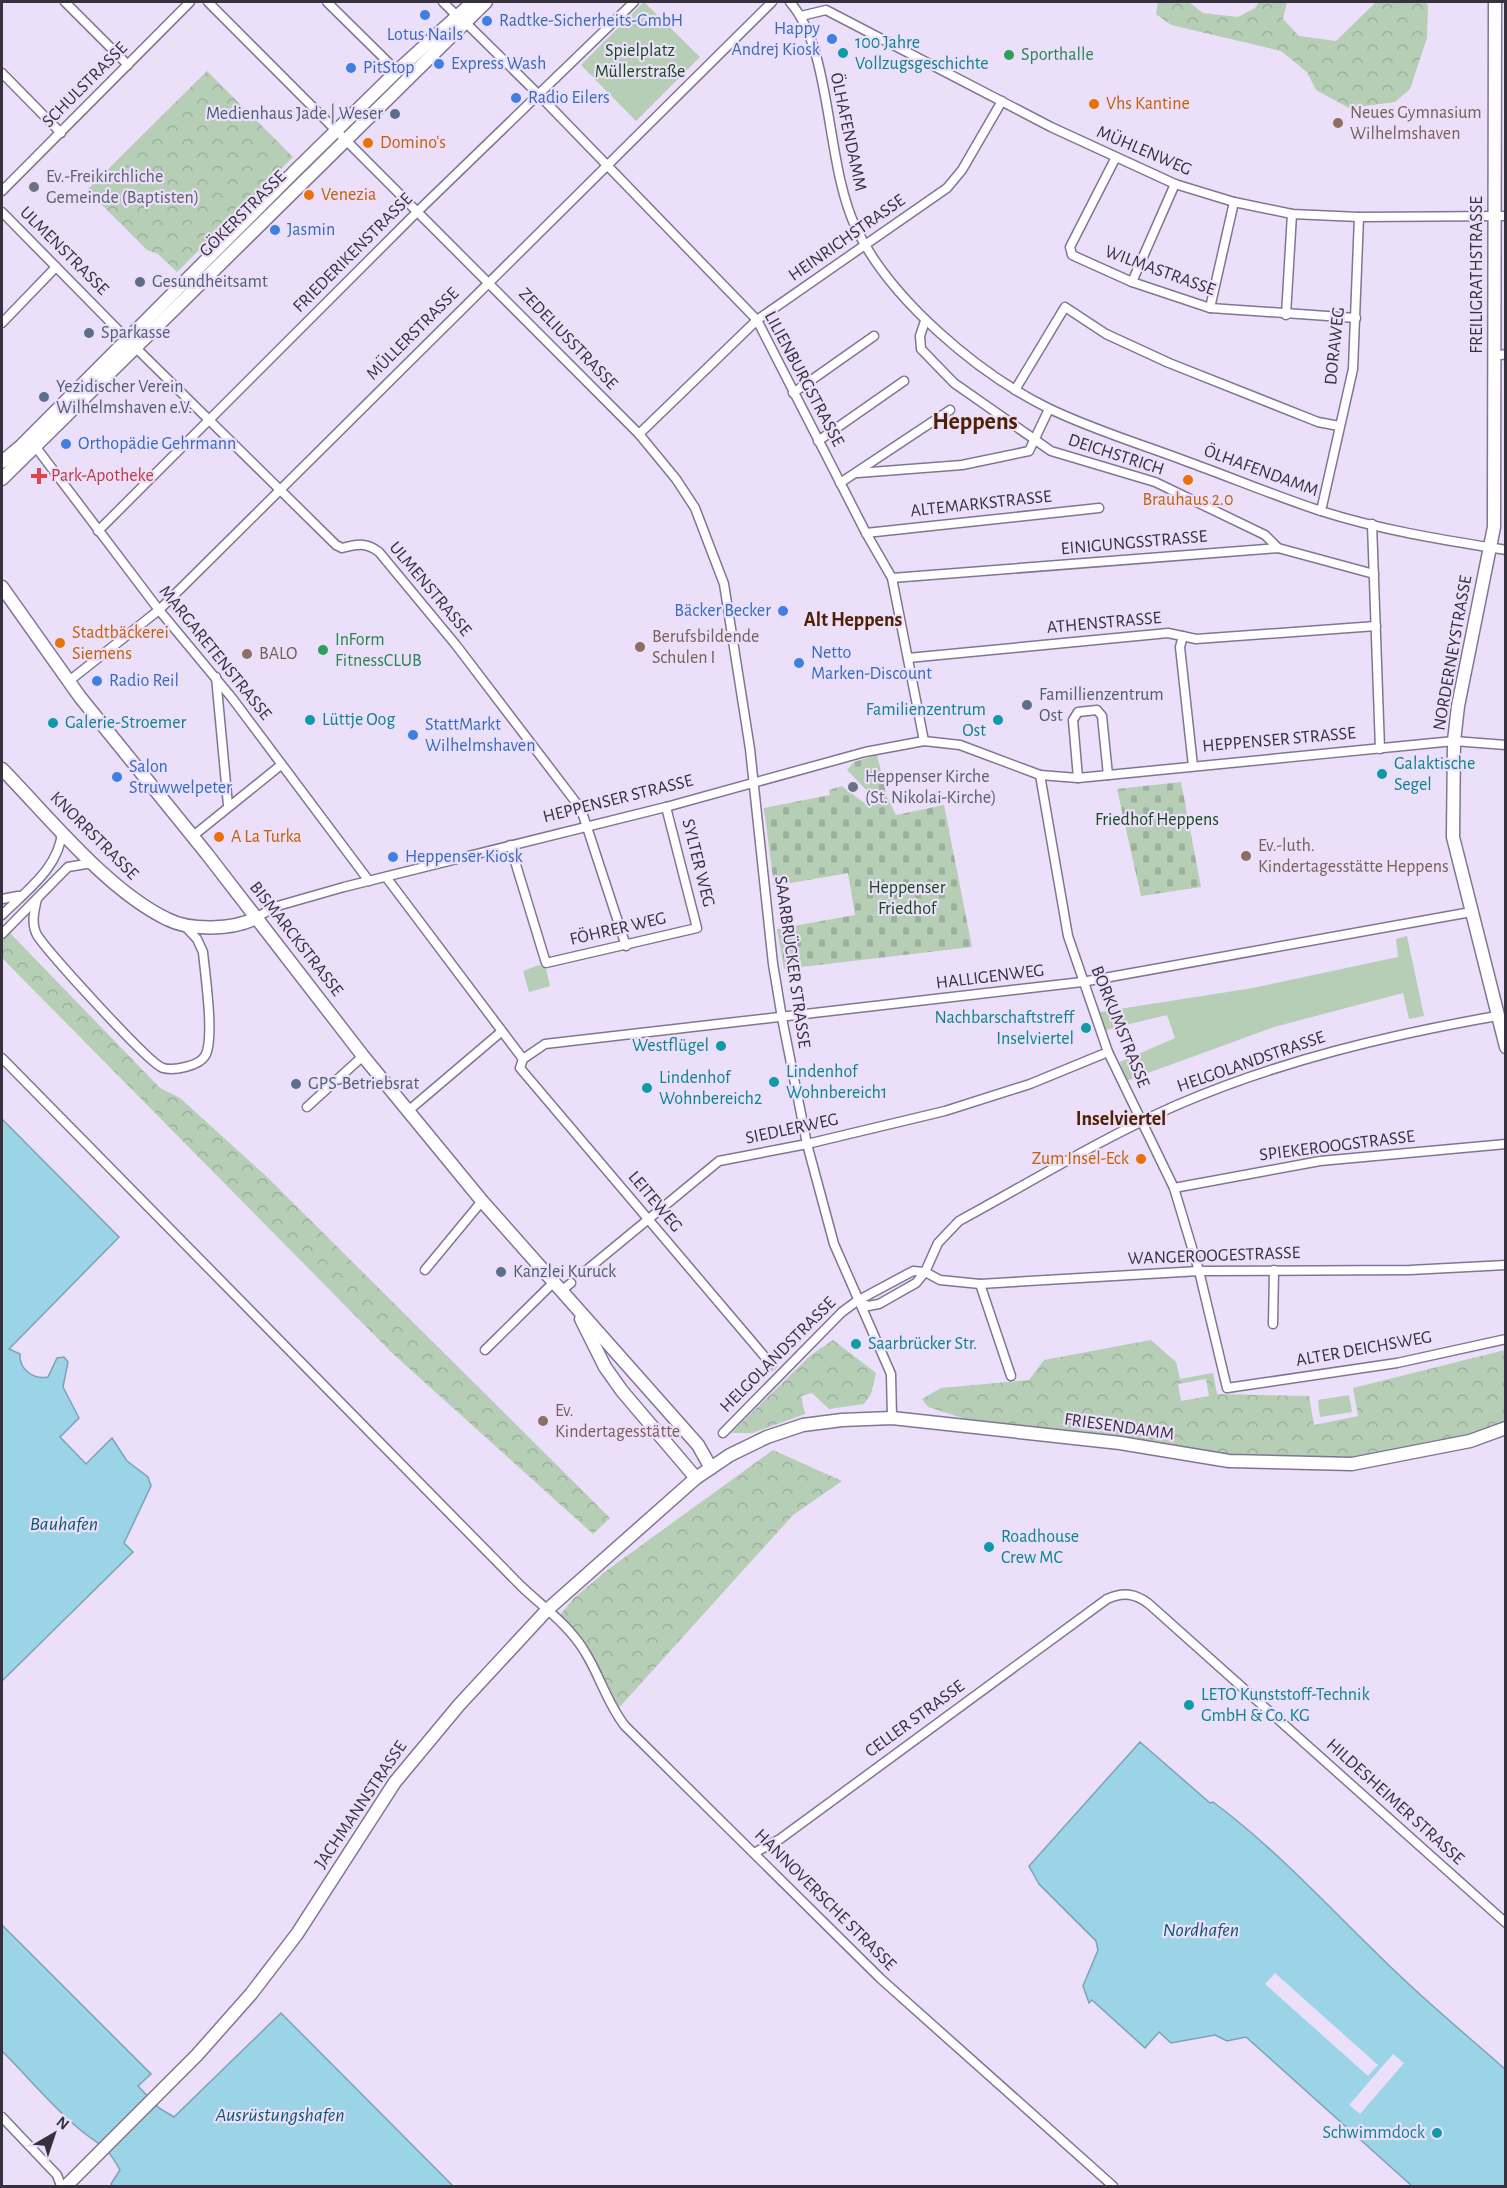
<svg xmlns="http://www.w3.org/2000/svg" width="1507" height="2188" viewBox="0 0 1507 2188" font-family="'Alegreya Sans',sans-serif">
<defs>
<pattern id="forest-crowns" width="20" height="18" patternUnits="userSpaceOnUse" patternTransform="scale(1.5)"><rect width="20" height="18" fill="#b5ceb5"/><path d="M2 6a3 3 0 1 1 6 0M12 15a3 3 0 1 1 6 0" fill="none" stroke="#9cb19d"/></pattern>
<pattern id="cemetery-stones" width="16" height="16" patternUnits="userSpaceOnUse" patternTransform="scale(1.5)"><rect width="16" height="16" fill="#b5ceb5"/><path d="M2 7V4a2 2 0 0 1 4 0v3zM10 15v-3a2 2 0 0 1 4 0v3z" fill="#9cb19d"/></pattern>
</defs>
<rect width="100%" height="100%" fill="#ebdffa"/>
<!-- forest -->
<g fill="url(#forest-crowns)" fill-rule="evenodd">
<path d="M1158,2h31l14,11 35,4 17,-9 4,-6h28l-4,17 16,17 37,5 40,-39h48l4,3 -1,33 -17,51 -15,13 -46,6 -33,-18 -9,-18 -26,-21 -110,-26 -15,-11z"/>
<path d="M207,71l86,86 -116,115 -19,-18 -11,-4 -60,-60z"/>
<path d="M9,932l151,156 20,10 87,79 343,341 -17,16 -201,-181 -390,-395v-18z"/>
<path d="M833,1340l43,33 -5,21 -7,10 -35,5 -17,-16 -11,3 4,18 -53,19h-21l80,-78z"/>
<path d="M1151,1340l25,22 4,17 33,-6 4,21 92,2 5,29 44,-9 -5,-28 152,-38v75l-35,14 -117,23 -124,-3 -257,-38 -44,-14 -6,-8 19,-11 88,-8 15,-20zM1206,1379l3,17 -28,5 -3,-17z"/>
<path d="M773,1450l69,31 -49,34 -177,196 -30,-60 -26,-36 14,-17 36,-30z"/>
</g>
<!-- cemetery -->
<g fill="url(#cemetery-stones)">
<path d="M877,755l10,42 9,18 48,-10 28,142 -188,22 -7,-40 78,-14 -7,-42 -74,13 -10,-78 66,-13 -1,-5 13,-4 26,20 6,-8 -27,-28 7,-8z"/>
<path d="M1181,782l20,105 -60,9 -24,-107z"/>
</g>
<!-- green -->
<g fill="#b5ceb5">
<path d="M644,2l56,55 -64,64 -55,-56z"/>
<path d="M1407,936l17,80 -15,3 -6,-26 -129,34 -148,54 -6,-19 55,-24 -8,-23 -62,15 -5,-18 153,-24 145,-31 -2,-18z"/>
<path d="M539,965l7,4 4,17 -21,6 -6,-21z"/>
<path d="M1349,1395l3,17 -32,5 -2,-17z"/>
</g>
<!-- water -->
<g fill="#9ad4e6" stroke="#7ca3b4" stroke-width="1.5">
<path d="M2,1119l117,118 -110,112 11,5c-1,15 13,26 28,23l9,-19 7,-1 4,5 -5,25 16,31 -19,19 26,27 26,-26 15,23 21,16 3,9 -27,57 9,9 -131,129z"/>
<path d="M1140,1742l70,61 3,-1c66,49 123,113 183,170 35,34 73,65 109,97v117h-93l-166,-149 -19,4 -12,-6 -44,8 -12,-11 -14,16 -53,-48 -3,3 -6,-17 15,-36 -2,-9 -57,-57 -10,-18z"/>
<path d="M2,1925l149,149 -13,12 21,22 15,9 107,-104 172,173h-340l-2,-2 9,-14c-14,-26 -22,-25 -42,-42 -27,-23 -51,-52 -76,-77z"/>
</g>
<!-- pier -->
<g fill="#ebdffa">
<path d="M1275,1973l103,92 -10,11 -103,-92z"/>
<path d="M1393,2054l11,9 -44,51 -11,-9z"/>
</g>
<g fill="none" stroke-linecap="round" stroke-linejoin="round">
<!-- street-tunnel -->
<path stroke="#c7bcd4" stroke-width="8" stroke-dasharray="8 4" stroke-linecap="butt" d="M765,1357l10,12"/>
<!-- street casing -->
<g stroke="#827593" stroke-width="11">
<g id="street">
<path d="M65,2l63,63"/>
<path d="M208,2l431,432 37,45 19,29 29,76 26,165 23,215 9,54 25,126 27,100 57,130 1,44"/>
<path d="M327,2l70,69"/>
<path d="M443,2l15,15"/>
<path d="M790,2c43,49 35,162 66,226 34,71 121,145 192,180 45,22 96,37 143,55 44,16 87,34 130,48 59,19 123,29 185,39"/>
<path d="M801,16l25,-6 225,117 124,57 59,18 58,12 67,3 147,-1"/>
<path d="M465,22l73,72 219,226 109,213 26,45 32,163"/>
<path d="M2,73l59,60"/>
<path d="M1115,159l-45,88 2,8 60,27 78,26 146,10"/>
<path d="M2,191l188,-189"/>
<path d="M2,212l125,127"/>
<path d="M1132,282l43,-98"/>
<path d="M1210,308l24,-106"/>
<path d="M1286,315l6,-101"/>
<path d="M925,321l-5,15 1,13 33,34 97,68 104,31 110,53 13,13"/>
<path d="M2,323l54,-56"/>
<path d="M135,347l201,198 6,3c15,-4 24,-6 37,4l77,93 125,164 45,137"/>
<path d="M1495,356l11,-2"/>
<path d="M1015,390l50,-83 41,27 63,29 149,59 21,4"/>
<path d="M793,393l81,-57"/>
<path d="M639,434l118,-114 190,-132 15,-18 40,-69"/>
<path d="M818,441l86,-60"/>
<path d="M35,446l124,164 73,88 137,183"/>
<path d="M858,473l104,-8 67,-14 20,-42"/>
<path d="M840,483l110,-73"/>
<path d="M1321,511l32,-142 6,-152"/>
<path d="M1372,524l8,225"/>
<path d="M98,531l320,-320 216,-209"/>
<path d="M866,533l233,-25"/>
<path d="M892,578l386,-30 96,26"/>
<path d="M1183,636l-3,11 13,119"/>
<path d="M908,658l260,-25 28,6 180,-13"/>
<path d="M216,677l12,128"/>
<path d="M69,681l90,-71 613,-608"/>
<path d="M1040,775l28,161 40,116 66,136 25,83 28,117 170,-25 109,-24"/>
<path d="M1078,778l-5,-58 5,-8 19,-2 5,6 6,59"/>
<path d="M193,836l88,-71"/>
<path d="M510,845l36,118 151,-35 -31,-121"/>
<path d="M386,877l137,182"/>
<path d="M2,899l16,-3"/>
<path d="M37,899c-3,12 -6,25 0,36 11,17 112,129 126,133 11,3 36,-2 42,-12 10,-16 0,-82 -2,-104l-6,-13 -13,-14"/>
<path d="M2,915c24,-24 58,-48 60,-84"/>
<path d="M256,918l18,-11 70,-20 322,-80 199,-55 59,-11 36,4 80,30 38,3 376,-37 52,4"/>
<path d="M2,934l66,-67 24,-4"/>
<path d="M2,1058l519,528c22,21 48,39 64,66 15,24 22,51 40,74l256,253 232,207"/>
<path d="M307,1107l56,-51"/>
<path d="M408,1111l93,-79"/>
<path d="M1174,1188l146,-27 186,-17"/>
<path d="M425,1270l57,-69"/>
<path d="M583,1273l136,-112 88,-17 138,-33 85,-27 78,-32"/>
<path d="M980,1284l31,92"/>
<path d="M561,1291l10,-8"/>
<path d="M857,1301l11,5 11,-2 37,-21 9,-11 13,-29 21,-22c72,-39 143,-83 218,-116 102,-44 211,-70 320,-89"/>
<path d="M1273,1324l1,-54"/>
<path d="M485,1350l69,-68"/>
<path d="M765,1357l-245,-289 3,-9 22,-15 537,-62 389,-70"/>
<path d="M723,1433l119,-121 15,-11 56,-30 12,1 15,8 40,4 219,-13 211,-1 96,-5"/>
<path d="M754,1853l26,-14 327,-240c16,-7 28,-6 42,5l357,319"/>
<path d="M2,2117l55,58 4,11"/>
</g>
</g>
<!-- secondary casing -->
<g stroke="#827593" stroke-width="15">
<g id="secondary">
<path d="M1495,2l-1,525 -36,179 -4,35 -1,96 53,210"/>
<path d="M2,462l19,-16 274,-275 102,-100 76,-69"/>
<path d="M2,479l484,-477"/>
<path d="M2,587l78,110 127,157 156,202 119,145 216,244 13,23"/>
<path d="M2,769c47,48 105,121 165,150 23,12 66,11 89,-1"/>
<path d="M581,1319l24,48 17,24 74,87"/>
<path d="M66,2186l131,-131 54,-61 46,-60 98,-152 64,-77 88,-95 149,-132 34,-23 37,-18 36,-12 39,-5 50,-2 228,25 109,18 123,3 118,-23 36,-13"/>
</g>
</g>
<!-- street -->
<use href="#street" stroke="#fff" stroke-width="8"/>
<!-- secondary -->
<use href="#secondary" stroke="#fff" stroke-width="12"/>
</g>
<!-- markers -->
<g fill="#3f7fe0" stroke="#ebdffa" stroke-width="2">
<circle cx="425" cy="15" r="6"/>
<circle cx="487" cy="21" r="6"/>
<circle cx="832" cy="39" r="6"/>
<circle cx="439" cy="64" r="6"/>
<circle cx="351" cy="68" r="6"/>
<circle cx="516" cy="98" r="6"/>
<circle cx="275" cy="230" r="6"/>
<circle cx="66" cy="444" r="6"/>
<circle cx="783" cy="611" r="6"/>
<circle cx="799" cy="663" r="6"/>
<circle cx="97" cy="681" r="6"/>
<circle cx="413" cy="735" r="6"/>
<circle cx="117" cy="777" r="6"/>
<circle cx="393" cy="857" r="6"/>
</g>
<g fill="#0f9aa8" stroke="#ebdffa" stroke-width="2">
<circle cx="843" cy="53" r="6"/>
<circle cx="310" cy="720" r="6"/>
<circle cx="998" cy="720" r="6"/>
<circle cx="53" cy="723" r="6"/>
<circle cx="1382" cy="774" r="6"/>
<circle cx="1086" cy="1028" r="6"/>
<circle cx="721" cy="1046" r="6"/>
<circle cx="774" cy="1082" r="6"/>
<circle cx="647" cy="1088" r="6"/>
<circle cx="856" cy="1344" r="6"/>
<circle cx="989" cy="1547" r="6"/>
<circle cx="1189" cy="1705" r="6"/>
<circle cx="1437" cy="2133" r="6"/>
</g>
<g fill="#2e9e5b" stroke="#ebdffa" stroke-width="2">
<circle cx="1009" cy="55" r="6"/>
<circle cx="323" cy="650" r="6"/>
</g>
<g fill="#e8710a" stroke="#ebdffa" stroke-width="2">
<circle cx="1094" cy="104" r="6"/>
<circle cx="368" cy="143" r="6"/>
<circle cx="309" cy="195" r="6"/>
<circle cx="1188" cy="480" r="6"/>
<circle cx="60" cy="643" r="6"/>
<circle cx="219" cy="837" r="6"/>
<circle cx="1141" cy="1159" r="6"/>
</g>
<g fill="#5c6f8a" stroke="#ebdffa" stroke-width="2">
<circle cx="395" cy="114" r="6"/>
<circle cx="140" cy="282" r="6"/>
<circle cx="89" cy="333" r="6"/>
<circle cx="44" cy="397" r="6"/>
<circle cx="1027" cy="705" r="6"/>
<circle cx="296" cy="1084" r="6"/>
<circle cx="501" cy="1272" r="6"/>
</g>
<g fill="#8d6e63" stroke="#ebdffa" stroke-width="2">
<circle cx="1338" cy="123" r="6"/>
<circle cx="640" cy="647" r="6"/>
<circle cx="247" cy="654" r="6"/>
<circle cx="1246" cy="856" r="6"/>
<circle cx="543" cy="1421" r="6"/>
</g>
<g fill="#6b7280" stroke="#ebdffa" stroke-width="2">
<circle cx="34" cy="187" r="6"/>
<circle cx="853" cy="787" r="6"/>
</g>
<path fill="#e0444e" stroke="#ebdffa" stroke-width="2" d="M36 467h6v6h6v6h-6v6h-6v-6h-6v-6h6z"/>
<g text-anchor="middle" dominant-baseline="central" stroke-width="4.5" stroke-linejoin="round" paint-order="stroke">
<!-- shop labels -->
<g font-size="18" fill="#366cbe" stroke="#ebdffa" text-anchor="start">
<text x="499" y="21">Radtke-Sicherheits-GmbH</text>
<text x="820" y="29" text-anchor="end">Happy<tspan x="820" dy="21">Andrej Kiosk</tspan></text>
<text x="425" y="35" text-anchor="middle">Lotus Nails</text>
<text x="451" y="64">Express Wash</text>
<text x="363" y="68">PitStop</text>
<text x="528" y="98">Radio Eilers</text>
<text x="287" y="230">Jasmin</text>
<text x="78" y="444">Orthopädie Gehrmann</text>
<text x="771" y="611" text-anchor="end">Bäcker Becker</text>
<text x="811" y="653">Netto<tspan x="811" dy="21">Marken-Discount</tspan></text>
<text x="109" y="681">Radio Reil</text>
<text x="425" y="725">StattMarkt<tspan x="425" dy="21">Wilhelmshaven</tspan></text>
<text x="129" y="767">Salon<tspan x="129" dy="21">Struwwelpeter</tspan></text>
<text x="405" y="857">Heppenser Kiosk</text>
</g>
<!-- culture labels -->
<g font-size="18" fill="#0d838f" stroke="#ebdffa" text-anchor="start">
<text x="855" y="43">100 Jahre<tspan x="855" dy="21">Vollzugsgeschichte</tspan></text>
<text x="986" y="710" text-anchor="end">Familienzentrum<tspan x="986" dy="21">Ost</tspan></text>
<text x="322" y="720">Lüttje Oog</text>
<text x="65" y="723">Galerie-Stroemer</text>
<text x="1394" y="764">Galaktische<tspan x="1394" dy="21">Segel</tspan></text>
<text x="1074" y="1018" text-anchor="end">Nachbarschaftstreff<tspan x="1074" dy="21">Inselviertel</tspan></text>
<text x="709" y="1046" text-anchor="end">Westflügel</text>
<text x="786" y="1072">Lindenhof<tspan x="786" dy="21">Wohnbereich1</tspan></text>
<text x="659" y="1078">Lindenhof<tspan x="659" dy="21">Wohnbereich2</tspan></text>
<text x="868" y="1344">Saarbrücker Str.</text>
<text x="1001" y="1537">Roadhouse<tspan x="1001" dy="21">Crew MC</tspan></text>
<text x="1201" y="1695">LETO Kunststoff-Technik<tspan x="1201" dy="21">GmbH &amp; Co. KG</tspan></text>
<text x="1425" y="2133" text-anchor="end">Schwimmdock</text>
</g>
<!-- park labels -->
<g font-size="18" fill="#154a1c" stroke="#ebdffa">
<text x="640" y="51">Spielplatz<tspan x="640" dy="21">Müllerstraße</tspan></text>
<text x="1157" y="820">Friedhof Heppens</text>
<text x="907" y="888">Heppenser<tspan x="907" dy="21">Friedhof</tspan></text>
</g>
<!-- leisure labels -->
<g font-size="18" fill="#27864d" stroke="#ebdffa" text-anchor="start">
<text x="1021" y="55">Sporthalle</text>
<text x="335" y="640">InForm<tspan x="335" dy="21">FitnessCLUB</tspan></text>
</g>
<!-- street labels -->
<g font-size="18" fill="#37313e" stroke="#ebdffa">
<text transform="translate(85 85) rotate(-45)">SCHULSTRASSE</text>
<text transform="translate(848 132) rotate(78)">ÖLHAFENDAMM</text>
<text transform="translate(1144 151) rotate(23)">MÜHLENWEG</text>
<text transform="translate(243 214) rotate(-45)">GÖKERSTRASSE</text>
<text transform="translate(847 238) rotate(-35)">HEINRICHSTRASSE</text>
<text transform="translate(64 251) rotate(45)">ULMENSTRASSE</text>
<text transform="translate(353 253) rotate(-45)">FRIEDERIKENSTRASSE</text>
<text transform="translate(1160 271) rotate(20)">WILMASTRASSE</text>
<text transform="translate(1477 275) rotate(-90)">FREILIGRATHSTRASSE</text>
<text transform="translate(413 334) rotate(-45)">MÜLLERSTRASSE</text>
<text transform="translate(568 339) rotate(46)">ZEDELIUSSTRASSE</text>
<text transform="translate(1335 346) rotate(-84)">DORAWEG</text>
<text transform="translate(804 379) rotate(62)">LILIENBURGSTRASSE</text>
<text transform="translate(1116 455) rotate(18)">DEICHSTRICH</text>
<text transform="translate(1261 471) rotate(20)">ÖLHAFENDAMM</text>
<text transform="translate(981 504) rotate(-6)">ALTEMARKSTRASSE</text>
<text transform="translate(1134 543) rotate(-5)">EINIGUNGSSTRASSE</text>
<text transform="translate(430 589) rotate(50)">ULMENSTRASSE</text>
<text transform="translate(1104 623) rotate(-5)">ATHENSTRASSE</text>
<text transform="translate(215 653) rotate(51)">MARGARETENSTRASSE</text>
<text transform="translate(1453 653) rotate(-80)">NORDERNEYSTRASSE</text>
<text transform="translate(1279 740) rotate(-5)">HEPPENSER STRASSE</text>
<text transform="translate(618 799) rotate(-14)">HEPPENSER STRASSE</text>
<text transform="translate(94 836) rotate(45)">KNORRSTRASSE</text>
<text transform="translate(698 863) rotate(76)">SYLTER WEG</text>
<text transform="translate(618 929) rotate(-13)">FÖHRER WEG</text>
<text transform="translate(296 939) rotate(52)">BISMARCKSTRASSE</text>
<text transform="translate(792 962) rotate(82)">SAARBRÜCKER STRASSE</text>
<text transform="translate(990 977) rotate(-7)">HALLIGENWEG</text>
<text transform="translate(1120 1027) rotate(68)">BORKUMSTRASSE</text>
<text transform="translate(1251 1062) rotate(-19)">HELGOLANDSTRASSE</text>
<text transform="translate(792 1129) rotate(-12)">SIEDLERWEG</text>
<text transform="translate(1337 1146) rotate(-7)">SPIEKEROOGSTRASSE</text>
<text transform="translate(655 1202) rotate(50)">LEITEWEG</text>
<text transform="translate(1214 1256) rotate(-2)">WANGEROOGESTRASSE</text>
<text transform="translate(1364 1349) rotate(-10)">ALTER DEICHSWEG</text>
<text transform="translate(778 1355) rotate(-45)">HELGOLANDSTRASSE</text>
<text transform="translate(1119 1427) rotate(8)">FRIESENDAMM</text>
<text transform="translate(915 1719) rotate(-36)">CELLER STRASSE</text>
<text transform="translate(1395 1802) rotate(42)">HILDESHEIMER STRASSE</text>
<text transform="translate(361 1805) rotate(-56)">JACHMANNSTRASSE</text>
<text transform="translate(825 1900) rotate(45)">HANNOVERSCHE STRASSE</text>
</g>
<!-- food labels -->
<g font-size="18" fill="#c56008" stroke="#ebdffa" text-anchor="start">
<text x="1106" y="104">Vhs Kantine</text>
<text x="380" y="143">Domino's</text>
<text x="321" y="195">Venezia</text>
<text x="1188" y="500" text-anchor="middle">Brauhaus 2.0</text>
<text x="72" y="633">Stadtbäckerei<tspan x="72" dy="21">Siemens</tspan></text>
<text x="231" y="837">A La Turka</text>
<text x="1129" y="1159" text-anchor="end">Zum Insel-Eck</text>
</g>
<!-- education labels -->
<g font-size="18" fill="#785e54" stroke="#ebdffa" text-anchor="start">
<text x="1350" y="113">Neues Gymnasium<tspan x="1350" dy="21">Wilhelmshaven</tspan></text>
<text x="652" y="637">Berufsbildende<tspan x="652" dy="21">Schulen I</tspan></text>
<text x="259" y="654">BALO</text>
<text x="1258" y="846">Ev.-luth.<tspan x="1258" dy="21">Kindertagesstätte Heppens</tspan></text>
<text x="555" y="1411">Ev.<tspan x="555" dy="21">Kindertagesstätte</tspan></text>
</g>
<!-- service labels -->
<g font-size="18" fill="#4e5e75" stroke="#ebdffa" text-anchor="start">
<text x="383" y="114" text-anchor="end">Medienhaus Jade | Weser</text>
<text x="152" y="282">Gesundheitsamt</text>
<text x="101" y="333">Sparkasse</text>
<text x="56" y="387">Yezidischer Verein<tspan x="56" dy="21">Wilhelmshaven e.V.</tspan></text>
<text x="1039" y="695">Famillienzentrum<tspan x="1039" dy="21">Ost</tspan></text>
<text x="308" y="1084">GPS-Betriebsrat</text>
<text x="513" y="1272">Kanzlei Kuruck</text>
</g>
<!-- worship labels -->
<g font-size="18" fill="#5b616d" stroke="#ebdffa" text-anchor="start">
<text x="46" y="177">Ev.-Freikirchliche<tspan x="46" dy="21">Gemeinde (Baptisten)</tspan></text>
<text x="865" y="777">Heppenser Kirche<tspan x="865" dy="21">(St. Nikolai-Kirche)</tspan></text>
</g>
<!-- health labels -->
<g font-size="18" fill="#be3a42" stroke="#ebdffa" text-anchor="start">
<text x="51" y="476">Park-Apotheke</text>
</g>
<!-- neighbourhood labels -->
<g font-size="20" font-weight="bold" fill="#4e2102" stroke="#ebdffa">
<text x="853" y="620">Alt Heppens</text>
<text x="1121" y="1119">Inselviertel</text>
</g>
<!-- water labels -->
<g font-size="20" font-style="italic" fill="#0a5a6d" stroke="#ebdffa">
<text x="64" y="1524">Bauhafen</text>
<text x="1201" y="1930">Nordhafen</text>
<text x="280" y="2115">Ausrüstungshafen</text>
</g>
<!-- district labels -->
<g font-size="24" font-weight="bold" fill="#4e2102" stroke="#ebdffa">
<text x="975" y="422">Heppens</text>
</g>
</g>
<!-- border -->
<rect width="1507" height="2188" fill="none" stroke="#37313e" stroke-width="6"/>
<!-- north arrow -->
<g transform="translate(54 2134) rotate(39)" stroke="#ebdffa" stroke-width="4.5" paint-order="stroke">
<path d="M0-4.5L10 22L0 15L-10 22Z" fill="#37313e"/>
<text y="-9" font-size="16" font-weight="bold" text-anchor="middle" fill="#37313e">N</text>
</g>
</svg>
